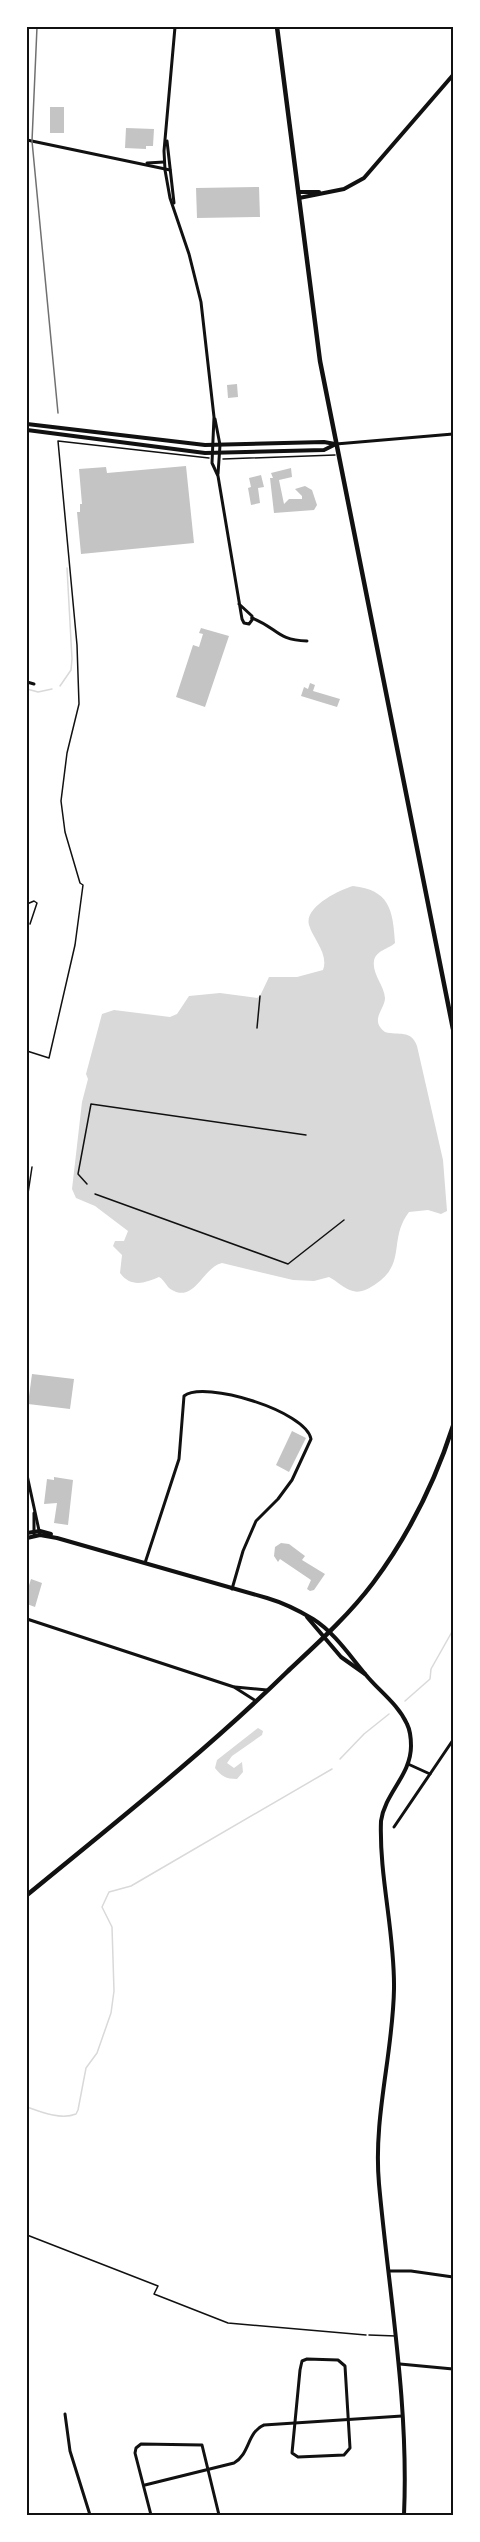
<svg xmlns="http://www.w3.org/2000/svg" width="480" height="2542" viewBox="0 0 480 2542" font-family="Quicksand,sans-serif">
<rect width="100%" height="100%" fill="#fff"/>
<!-- water -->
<g fill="#d9d9d9">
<path d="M353,886c36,4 40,23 42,57 -6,6 -19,7 -21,18 -2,13 10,24 11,37 0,11 -16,22 0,34 14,4 26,-3 32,14l26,114 4,51 -6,3 -13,-4 -19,2c-22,29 0,53 -38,75 -5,3 -12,6 -18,4 -9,-2 -16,-10 -24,-14l-15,4 -21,-1 -71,-17c-19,4 -27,40 -50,27 -6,-3 -7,-10 -13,-13 -14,6 -28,11 -39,-4l2,-18 -9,-9 2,-5h9l4,-10 -33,-25 -19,-8 -4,-9 10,-87 6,-23 -2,-5 16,-60 12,-4 56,7 7,-3 12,-18 31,-3 37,5 3,-2 9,-19h28l26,-7c6,-16 -10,-31 -14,-45 -5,-18 30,-35 44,-39z"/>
<path d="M258,1728l5,3 -1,4 -30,21 -5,7 7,5 8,-6 1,10 -6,7c-11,0 -16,-3 -22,-11l2,-8z"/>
</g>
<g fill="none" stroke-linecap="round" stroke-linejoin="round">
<!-- stream -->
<g stroke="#d9d9d9" stroke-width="1.5">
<path d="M60,686l11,-16 1,-11 -5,-91"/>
<path d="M27,689l11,3 14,-3"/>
<path d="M405,1701l25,-22 1,-10 22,-39"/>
<path d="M340,1759l24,-25 25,-20"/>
<path d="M27,2107c14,5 34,13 49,7l2,-4 8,-42 11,-15 14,-40 3,-22 -2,-64 -10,-20 7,-15 22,-6 201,-117"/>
</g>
</g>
<!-- building -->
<g fill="#c4c4c4">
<rect x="50" y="107" width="14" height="26"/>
<path d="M126,128l28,1 -1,17h-7v3l-21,-1z"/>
<path d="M259,187l1,30 -63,1 -1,-30z"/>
<path d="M237,384l1,13 -10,1 -1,-13z"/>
<path d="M186,466l8,77 -113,11 -4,-42h3v-8h2l-3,-35 27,-2 1,6z"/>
<path d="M291,468l1,9 -13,3 5,24 5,-5h13v-3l-7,-7 10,-3 7,4 5,15 -3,5 -40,3 -4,-35h3l-2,-5z"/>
<path d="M261,475l3,12 -6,1 2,15 -9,2 -3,-17 3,-1 -2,-9z"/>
<path d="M201,628l28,8 -24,71 -29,-10 17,-52 6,2 4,-13 -4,-1z"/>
<path d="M310,683l5,2 -2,6 27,8 -3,8 -36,-11 3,-9 4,2z"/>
<path d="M32,1374l42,5 -4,30 -42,-5z"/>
<path d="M292,1431l14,7 -17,34 -13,-7z"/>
<path d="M54,1477l19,3 -5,45 -14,-2 3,-20 -13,1 3,-25 7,1z"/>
<path d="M281,1543l8,1 16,12 -3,4 23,14 -11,16 -4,1 -3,-2 4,-9 -31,-21 -2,3 -4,-6 1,-9z"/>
<path d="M31,1579l11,4 -7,24 -8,-3v-12z"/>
</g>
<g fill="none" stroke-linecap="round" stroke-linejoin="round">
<!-- path -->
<g stroke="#111" stroke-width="1.5">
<path d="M223,459l112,-4"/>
<path d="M27,904l7,-3 3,2 -7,21"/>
<path d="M257,1028l3,-32"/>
<path d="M27,1051l22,7 26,-113 8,-60 -3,-2 -15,-51 -4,-31 6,-48 12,-49 -2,-59 -19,-204 151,17"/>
<path d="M87,1184l-9,-10 13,-70 215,31"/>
<path d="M95,1194l193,70 56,-44"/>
<path d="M27,2235l131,51 -4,8 74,29 138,12"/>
</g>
<!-- service -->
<g stroke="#111" stroke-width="1.5">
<path d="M27,1200l5,-33"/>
<path d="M369,2335l27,1"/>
</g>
<!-- minor -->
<g stroke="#111" stroke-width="3">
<path d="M175,27l-11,124 1,19 5,28 19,56 12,48 13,115 -2,46 6,13 24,143 2,4 5,1 3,-4v-4l-13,-12"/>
<path d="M27,140l143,30"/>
<path d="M167,141l7,62"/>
<path d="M147,163l17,-1"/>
<path d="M215,419l5,26 -2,29"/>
<path d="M336,444l117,-10"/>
<path d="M252,618c26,10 24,22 55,23"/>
<path d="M27,682l7,2"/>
<path d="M27,1475l13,60"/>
<path d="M34,1513v21"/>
<path d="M145,1563l34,-104 5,-63c20,-16 122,15 127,43l-19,41 -14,19 -22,22 -13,30 -11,38"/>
<path d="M27,1619l207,68 22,14"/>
<path d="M235,1687l32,3"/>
<path d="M408,1764l22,10 23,-34"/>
<path d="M394,1827l36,-53"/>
<path d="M390,2271h21l42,6"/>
<path d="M307,2359l31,1 7,6 5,82 -6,7 -46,2 -6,-4 8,-83 2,-9z"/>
<path d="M400,2364l53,5"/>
<path d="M65,2414l5,37 20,64"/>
<path d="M145,2485l89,-22c16,-9 13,-31 30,-38l138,-9"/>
<path d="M151,2515l-16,-62 1,-5 5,-4 61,1 17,70"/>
</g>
<!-- tertiary -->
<g stroke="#111" stroke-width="4">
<path d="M298,192h21"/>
<path d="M299,198l45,-9 20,-11 89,-103"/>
</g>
<!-- secondary -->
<g stroke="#111" stroke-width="4">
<path d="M27,424l178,21 119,-3 11,2"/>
<path d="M27,430l178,23 119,-3 12,-6"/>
<path d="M27,1533l13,-2 11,3"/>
<path d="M27,1538l13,-3 17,3 210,60c17,5 31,12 46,21 21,13 37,37 53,56 13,16 32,29 41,49 3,6 4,14 4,22 0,29 -26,47 -30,75 -2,56 14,112 13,168 -1,65 -21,128 -15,195 10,110 30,219 25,331"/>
<path d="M307,1617l34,40 24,17"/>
</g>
<!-- primary -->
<g stroke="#111" stroke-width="4.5">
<path d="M277,27l43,334 133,668"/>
<path d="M27,1895c89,-73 179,-144 261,-224 30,-28 61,-56 85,-88 35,-47 62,-101 80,-157"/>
</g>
<!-- rail -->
<path stroke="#707070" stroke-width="1.5" d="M37,27l-5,114 26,272"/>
</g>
<!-- border -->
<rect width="480" height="2542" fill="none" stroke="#ffffff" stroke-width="57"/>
<rect x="28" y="28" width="424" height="2486" fill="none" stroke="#111" stroke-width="2"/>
</svg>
